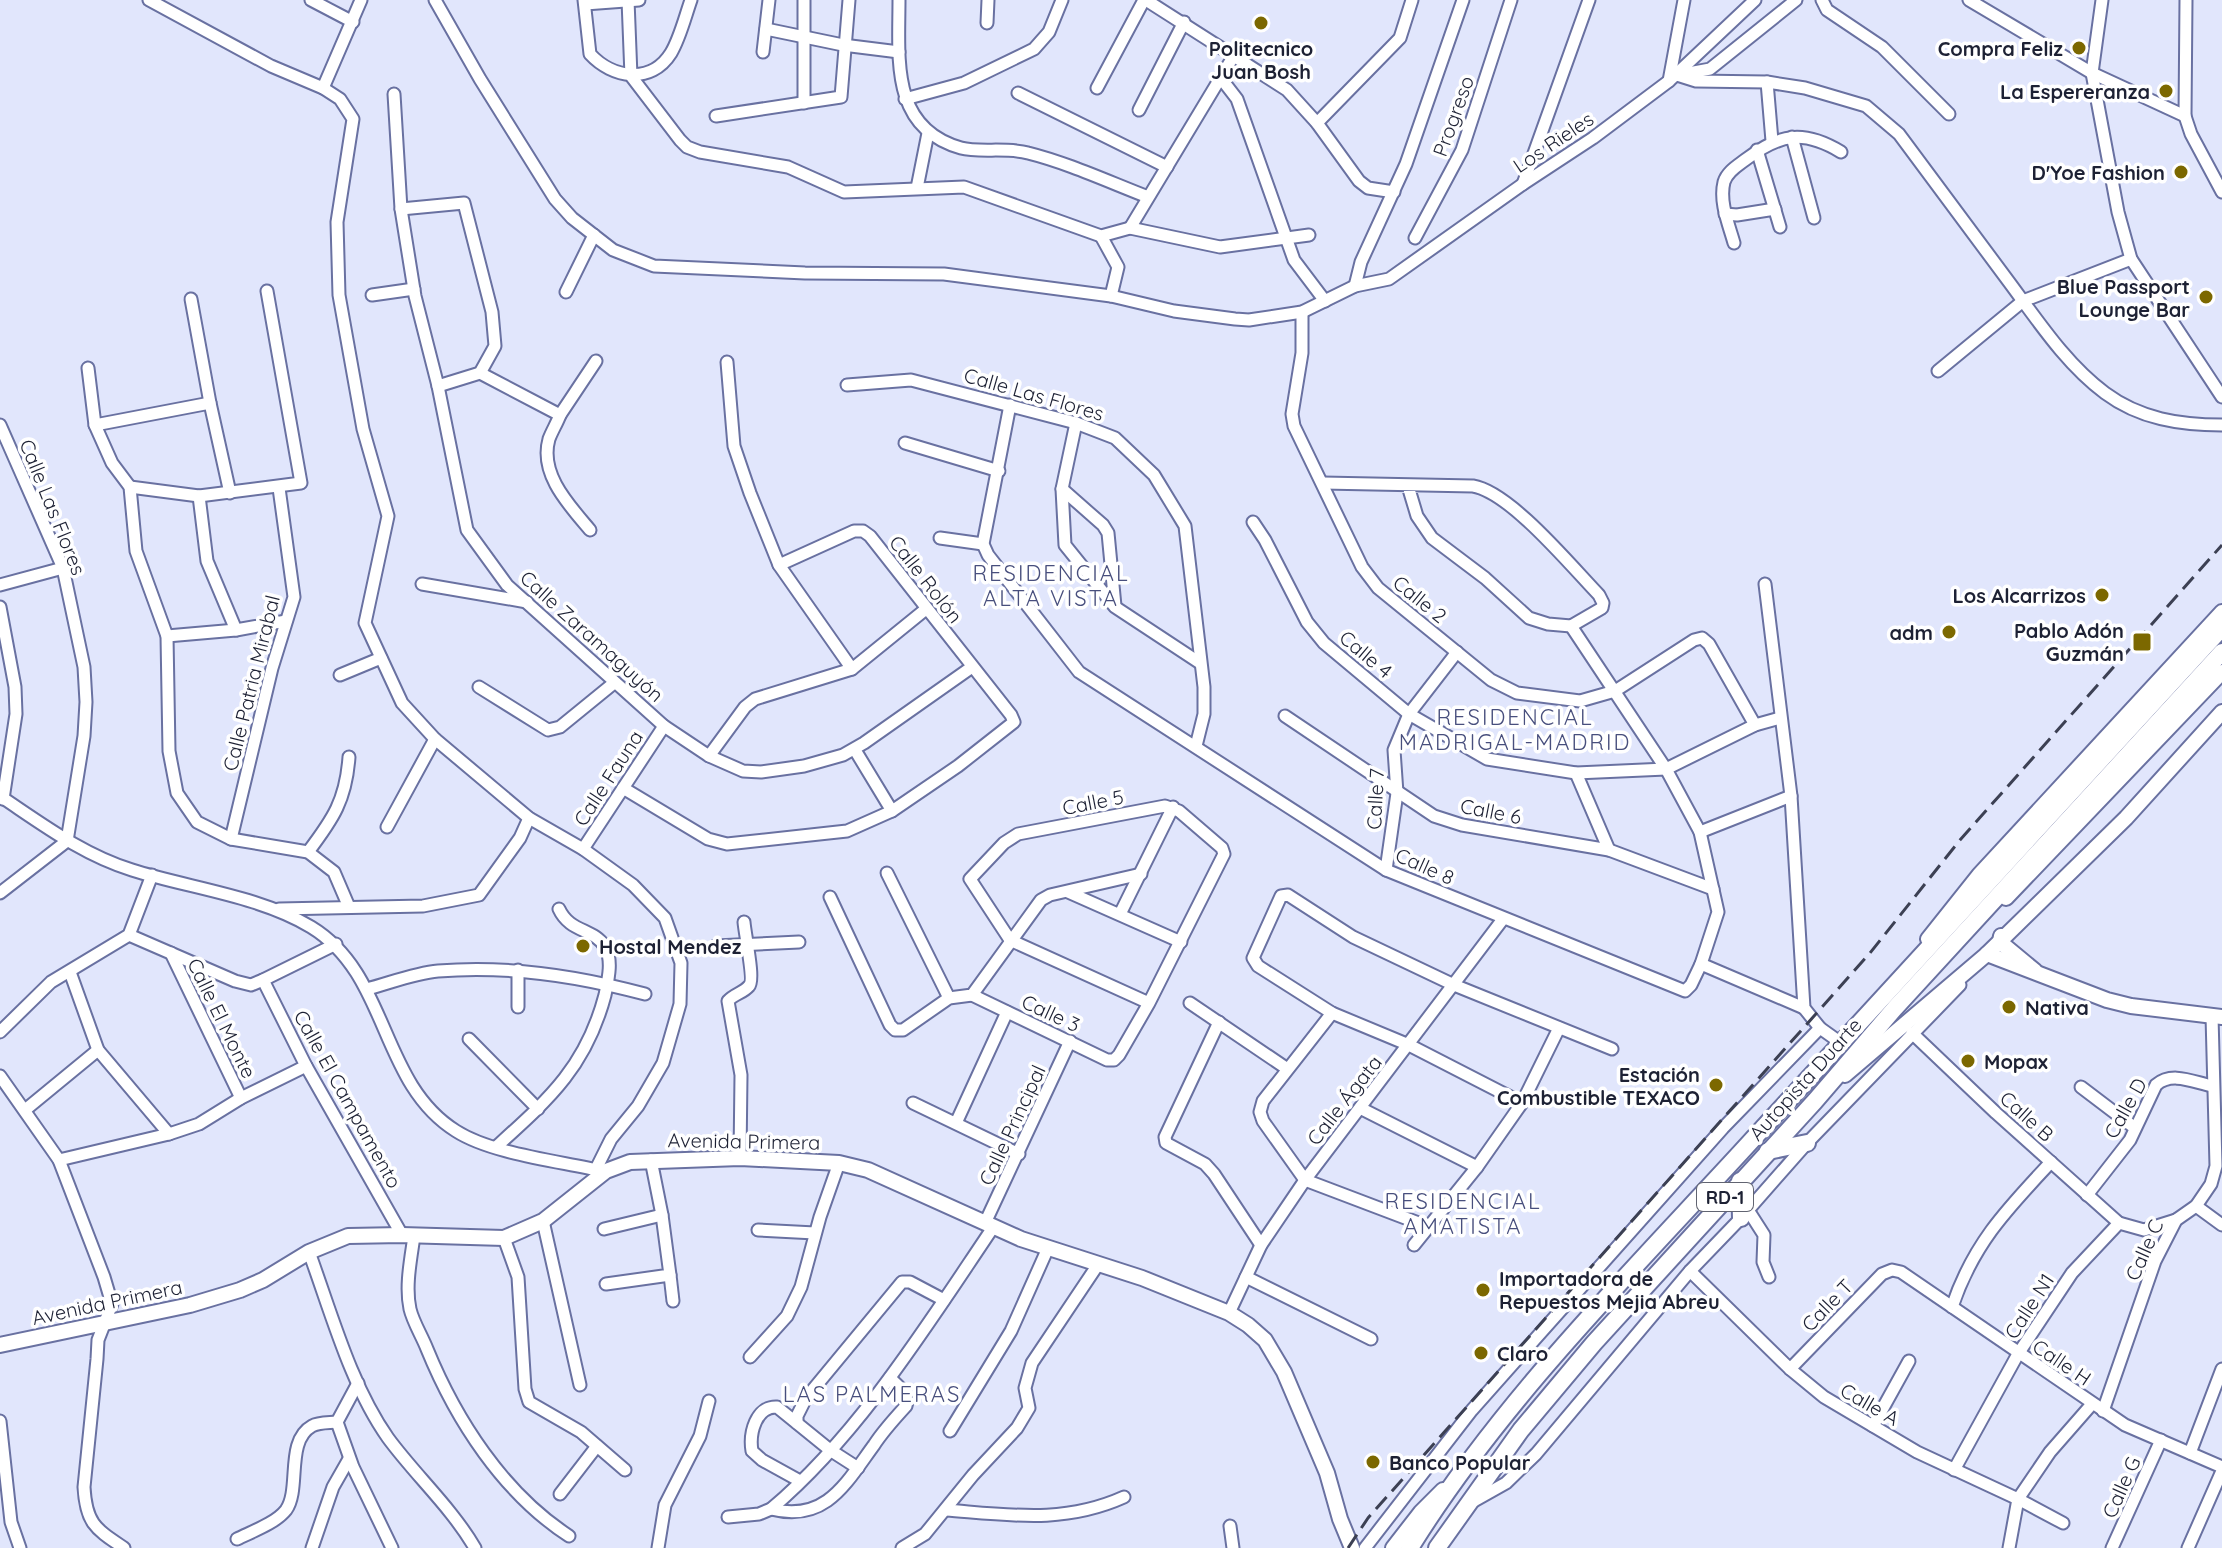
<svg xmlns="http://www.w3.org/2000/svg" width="2222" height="1548" viewBox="0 0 2222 1548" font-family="Quicksand,sans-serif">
<rect width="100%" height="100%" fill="#e1e6fc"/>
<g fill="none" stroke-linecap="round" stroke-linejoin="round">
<!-- minor casing -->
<g stroke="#6971a1" stroke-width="15">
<g id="minor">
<path d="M149,0l122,66 52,22 17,11 13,20 -16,103 2,73 24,134 25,87 -23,107 37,80 33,36 94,79 54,31 50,36 32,33 16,45 -1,41 -17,59 -25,43 -27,33 -15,30"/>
<path d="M311,0l42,22"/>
<path d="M435,0l45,79 75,120 17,19 41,32 41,16 151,7 139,1 167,22 63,15 61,8 14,1 53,-8 53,-26 34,-7 134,-95 70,-46 76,-57 86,-81"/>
<path d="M584,0l6,54c22,24 61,31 81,-1 9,-15 14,-36 20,-53"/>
<path d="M628,0l3,76 49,64 7,7 13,5 88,15 56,25 120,-5 137,49 29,-8 90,19 89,-12"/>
<path d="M804,0v103"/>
<path d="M899,0c0,59 -9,128 62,148 18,5 46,-1 67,5 40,10 81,29 120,44"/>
<path d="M1146,0l141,90 30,33 42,58 9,7 26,4"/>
<path d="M1822,0l5,10 55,37 67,67"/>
<path d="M1969,0l123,73 93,43"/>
<path d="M2102,0l-10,73 26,139 13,47 91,138"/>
<path d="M2186,0l-1,116 6,18 31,58"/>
<path d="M585,4l54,-4"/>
<path d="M987,23l1,-23"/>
<path d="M766,29l77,16 56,7"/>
<path d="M763,52l6,-52"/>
<path d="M1677,75l19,6 71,1 38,6 61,18 33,28c37,49 73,99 110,148 29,39 57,82 96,111 35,26 75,32 117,32"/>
<path d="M1678,75l32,-6 86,-69"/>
<path d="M1220,77l17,22 57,161 31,41"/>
<path d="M1669,81l15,-81"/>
<path d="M1767,82l5,59"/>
<path d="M323,88l38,-88"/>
<path d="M1097,88l47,-88"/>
<path d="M1018,93l149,74"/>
<path d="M394,94l7,115 14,87 23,90 29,144 40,55 157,141 45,30 34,15 18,1 43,-6 39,-11 21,-12 108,-76"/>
<path d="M905,99l59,-16 70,-34 15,-17 13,-32"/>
<path d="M1139,110l45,-88"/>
<path d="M716,116l125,-19 8,-97"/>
<path d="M1317,123l83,-85 12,-38"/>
<path d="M1792,137l22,81"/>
<path d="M1757,150l23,77"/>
<path d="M1523,184l66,-184"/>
<path d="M917,188l11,-55"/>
<path d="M401,209l63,-6 28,109 3,34 -15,27 -42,13"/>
<path d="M1725,214l12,1 38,-6"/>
<path d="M1130,228l103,-171"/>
<path d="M1101,236l17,31 -7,29"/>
<path d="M1415,238l47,-88 49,-150"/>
<path d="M1734,243c-5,-18 -15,-41 -10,-61 3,-10 13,-16 21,-22 34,-26 58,-31 96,-8"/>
<path d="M1355,286l6,-24 45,-98 57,-164"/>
<path d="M566,292l28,-57"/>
<path d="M372,295l42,-6"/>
<path d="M191,299l19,104 20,90"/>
<path d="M1302,312v41l-10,61 2,12 68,141 16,21 113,92 26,13 63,8 35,-10 79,-51 8,-2 7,6 46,81"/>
<path d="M727,362l7,84 16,47 29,72 73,104"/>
<path d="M88,368l7,57 17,38 18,24 6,64 31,85 2,115 8,42 20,29 34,17 77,13 26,20 15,35"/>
<path d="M1938,371l85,-70 108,-42"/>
<path d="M480,373l80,42 36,-54"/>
<path d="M847,385l64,-5 165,43 39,15 39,37 31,51 19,161v27l-8,32"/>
<path d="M1010,405l-27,139 5,11 91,117 307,198 299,121 6,-6 10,-21 17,-52 -18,-80 -34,-63 -95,-143"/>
<path d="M560,415c-3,8 -8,16 -11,24 -10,35 20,66 41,91"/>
<path d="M1076,423l-14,66 3,56 50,62 85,56"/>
<path d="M0,425l63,143 21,99 2,35 -2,34 -17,105 -67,52"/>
<path d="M95,425l115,-22"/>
<path d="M905,443l94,28"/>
<path d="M1323,483l150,3c37,6 98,80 126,109l4,8 -1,5 -31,18 -23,-2 -19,-6 -44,-40 -53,-40 -15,-22 -9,-30"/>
<path d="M130,487l69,9 102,-13 -34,-192"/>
<path d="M1062,489l41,36 5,8 7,73"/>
<path d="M199,496l8,65 29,69"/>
<path d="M1253,522l12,18 42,82 17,21 85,71 78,45 89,14 90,-4 89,-44 25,-7"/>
<path d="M940,538l43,6"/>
<path d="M422,584l105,18"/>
<path d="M1765,584l26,212 13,212 16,20 21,15"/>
<path d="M0,585l63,-17"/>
<path d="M0,607l15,80 1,27 -13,85"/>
<path d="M167,636l69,-6 50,-9"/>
<path d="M340,675l41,-17"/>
<path d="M479,687l69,43 12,-3 54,-44"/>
<path d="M1285,716l149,100 28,9 147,25 104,39"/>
<path d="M855,750l37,61"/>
<path d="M709,756l36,-49 10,-8 97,-30 74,-60"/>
<path d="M1576,773l33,77"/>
<path d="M623,788l85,51 19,5 120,-13 45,-20 66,-45 56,-44 -3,-7 -141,-179 -7,-5h-9l-75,34"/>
<path d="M0,796c42,28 83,59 132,74 57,18 128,26 179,57 79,48 68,156 145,204 36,23 103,30 146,40"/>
<path d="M387,827l48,-88"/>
<path d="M1700,832l91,-36"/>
<path d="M231,839l41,-171 22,-71 -15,-109"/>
<path d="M583,849l81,-123"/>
<path d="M308,852c25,-33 38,-52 41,-95"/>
<path d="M1386,870l11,-77 -3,-43 15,-36 48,-62"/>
<path d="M887,873l62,125"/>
<path d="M1068,892l113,50"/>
<path d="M830,897l60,128 5,5h8l46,-32 23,-3 69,-95 9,-5 91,-21"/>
<path d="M279,909l144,-3 56,-11 41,-57 9,-20"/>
<path d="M1120,914l53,-107"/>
<path d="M129,935l106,46 16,4 12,-5 73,-36"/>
<path d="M715,946l84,-4"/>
<path d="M171,953l70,145"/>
<path d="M1701,964l103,44"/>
<path d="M518,970v37"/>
<path d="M70,972l28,78 71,84"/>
<path d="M263,980l43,86 96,169"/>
<path d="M367,989c23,-6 48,-16 71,-18 70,-6 140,5 207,23"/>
<path d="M972,995l135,65h7l5,-5 30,-52 75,-149 -2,-6 -43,-37 -14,-5 -147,28 -14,9 -34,36 40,61 139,63"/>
<path d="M1190,1003l96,65"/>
<path d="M1332,1013l-69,88 -3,11 3,9 42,59 124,47"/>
<path d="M1219,1022l-54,115 1,6 39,21 9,10 47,71"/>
<path d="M0,1032l51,-50 78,-47 23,-60"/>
<path d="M1912,1033l84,80 123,110"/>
<path d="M469,1039l69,70"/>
<path d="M0,1076l59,84 45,117 8,27 -14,36 -1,19 -13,128c2,37 12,42 40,61"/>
<path d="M2081,1087l54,41"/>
<path d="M913,1103l106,51"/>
<path d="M1522,1103l-113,-58 -77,-32 -74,-47 -5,-8 28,-62 7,-1 65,42 101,48 158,64"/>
<path d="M1360,1108l117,59"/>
<path d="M25,1110l73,-60"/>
<path d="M956,1123l51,-111"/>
<path d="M496,1147c53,-48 90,-80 109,-152 3,-15 8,-35 0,-48 -11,-19 -35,-14 -46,-38"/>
<path d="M740,1158l1,-83 -13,-74c6,-7 15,-8 21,-15 6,-6 -4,-51 -5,-64"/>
<path d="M59,1160l110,-26 30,-10 42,-26 65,-32"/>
<path d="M2087,1195l43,-55 26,-55c16,-14 37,-3 56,1"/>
<path d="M2196,1206l26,19"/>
<path d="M1748,1210l16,25 -1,27 6,15"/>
<path d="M543,1221l37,164"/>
<path d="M985,1223l85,-182"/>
<path d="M604,1229l58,-14"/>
<path d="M758,1230l57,3"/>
<path d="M414,1236c-3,22 -9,50 -4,73 3,13 12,27 17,40 29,71 76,144 142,187"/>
<path d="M504,1238l14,39 7,112 4,13 52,30 44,38"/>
<path d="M1414,1245l63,-78 45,-64 37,-75"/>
<path d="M309,1252c22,60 42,134 79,186 28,38 63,69 87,110"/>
<path d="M1690,1271l100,98 34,28 93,55 101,47 45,24"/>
<path d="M670,1275l3,26"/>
<path d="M1246,1277l125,62"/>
<path d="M606,1284l64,-9 -8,-60 -11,-55"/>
<path d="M1952,1307c21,-63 55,-98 99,-145"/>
<path d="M1229,1313l32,-68 44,-65 198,-261"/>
<path d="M750,1357l37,-41 14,-29 19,-70 19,-54"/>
<path d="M1790,1369l92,-95 10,-4 9,2 224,153 97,42"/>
<path d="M358,1383l-21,39 16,45 39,81"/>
<path d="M2103,1411l52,-150 21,-41 20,-14 15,-22 5,-18 -4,-150"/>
<path d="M0,1421l11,101 9,26"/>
<path d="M797,1423v-7l9,-18 96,-116h8l34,18"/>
<path d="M1873,1426l36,-65"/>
<path d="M950,1431l61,-100 37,-83"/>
<path d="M2190,1453l32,-84"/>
<path d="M1954,1470l64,-116 54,-81 47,-50 25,7 32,-10"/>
<path d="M800,1481l-38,-21 -10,-9c-3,-18 4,-45 25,-44l53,43 28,18"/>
<path d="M560,1494l37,-48"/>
<path d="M1474,1501l32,-18 30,-29 154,-183 51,-53 66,-75 153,-158"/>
<path d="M771,1509c55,14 75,-26 103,-64 9,-14 21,-27 32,-39 4,-12 -8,-20 -16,-28"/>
<path d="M946,1510c64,5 118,14 178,-13"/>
<path d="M728,1517l31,-3 12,-5c89,-75 158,-187 223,-283"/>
<path d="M1230,1526l3,22"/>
<path d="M237,1539c14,-7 39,-16 49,-29 15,-21 -1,-69 26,-84 7,-4 18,-3 25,-4"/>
<path d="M312,1548l21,-61 16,-28"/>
<path d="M658,1548l7,-43 35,-69 9,-35"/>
<path d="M902,1548l23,-14 48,-59 44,-47 12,-20 -4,-20 7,-25 65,-97"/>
<path d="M1365,1548l107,-138 251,-282 97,-100"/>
<path d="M2009,1548l9,-49 32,-47 42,-48"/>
<path d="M2112,1548l49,-108"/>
<path d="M2188,1548l34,-77"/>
</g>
</g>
<!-- major casing -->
<g stroke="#6971a1" stroke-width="18">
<g id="major">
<path d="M2006,898l216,-226"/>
<path d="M2001,936l-1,6 35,29"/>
<path d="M1928,939l51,-64 243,-263"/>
<path d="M1987,954l120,46 24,6 91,11"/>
<path d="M1845,1075l142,-121 139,-136 96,-106"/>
<path d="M0,1345l190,-40 50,-15 23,-10 46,-28 39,-16 54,-1 102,3 39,-17 63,-50 24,-9 110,-4 99,5 29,7 153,69 121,39 87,35 19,12 17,15 19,32 43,101 13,46 12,29"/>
<path d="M1393,1548l28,-36 22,-22"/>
</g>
</g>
<!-- highway casing -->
<g stroke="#6971a1" stroke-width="20">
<g id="highway">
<path d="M1768,1151l39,-8"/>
<path d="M1740,1181l1,37"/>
<path d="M1410,1548c89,-144 218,-273 332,-397 160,-174 320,-348 480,-523"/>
<path d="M1437,1548l84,-118 73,-87 221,-242 80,-93 327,-356"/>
</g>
</g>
<!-- minor -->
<use href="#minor" stroke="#fff" stroke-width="11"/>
<!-- major -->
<use href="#major" stroke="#fff" stroke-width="14"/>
<!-- highway -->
<use href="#highway" stroke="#fff" stroke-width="16"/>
<!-- rail -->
<path stroke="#3c4053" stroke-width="3" stroke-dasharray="16 8" stroke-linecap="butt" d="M1348,1548l20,-30 502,-565 90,-113 262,-295"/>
</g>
<!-- markers -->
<g fill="#7c6800" stroke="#fff" stroke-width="3">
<circle cx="1261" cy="23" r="8"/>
<circle cx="2079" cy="48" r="8"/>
<circle cx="2166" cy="91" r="8"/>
<circle cx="2181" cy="172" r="8"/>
<circle cx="2206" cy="297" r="8"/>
<circle cx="2102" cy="595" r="8"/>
<circle cx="1949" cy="632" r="8"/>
<rect x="2132" y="632" width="20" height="20" rx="4"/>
<circle cx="583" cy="946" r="8"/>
<circle cx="2009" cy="1007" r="8"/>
<circle cx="1968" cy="1061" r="8"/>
<circle cx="1716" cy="1085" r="8"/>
<circle cx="1483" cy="1290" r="8"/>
<circle cx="1481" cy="1353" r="8"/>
<circle cx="1373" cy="1462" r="8"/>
</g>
<g text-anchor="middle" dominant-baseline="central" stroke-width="7" stroke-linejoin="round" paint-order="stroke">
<!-- shield labels -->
<rect fill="#fff" stroke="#616471" stroke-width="2" x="1697" y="1183" width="56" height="28" rx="6"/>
<g font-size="18" font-weight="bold" fill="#1d2134">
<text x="1725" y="1197">RD-1</text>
</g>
<!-- poi labels -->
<g font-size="20" font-weight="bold" fill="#1d2134" stroke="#fff" text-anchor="end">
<text x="1261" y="48" text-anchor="middle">Politecnico<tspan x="1261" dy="23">Juan Bosh</tspan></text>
<text x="2063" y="48">Compra Feliz</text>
<text x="2150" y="91">La Espereranza</text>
<text x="2165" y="172">D'Yoe Fashion</text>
<text x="2190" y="286">Blue Passport<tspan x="2190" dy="23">Lounge Bar</tspan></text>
<text x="2086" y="595">Los Alcarrizos</text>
<text x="2124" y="630">Pablo Adón<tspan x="2124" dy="23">Guzmán</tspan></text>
<text x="1933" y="632">adm</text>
<text x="599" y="946" text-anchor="start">Hostal Mendez</text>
<text x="2025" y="1007" text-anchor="start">Nativa</text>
<text x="1984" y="1061" text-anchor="start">Mopax</text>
<text x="1700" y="1074">Estación<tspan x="1700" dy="23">Combustible TEXACO</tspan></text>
<text x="1499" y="1278" text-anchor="start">Importadora de<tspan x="1499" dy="23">Repuestos Mejia Abreu</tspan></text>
<text x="1497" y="1353" text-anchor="start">Claro</text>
<text x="1389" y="1462" text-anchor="start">Banco Popular</text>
</g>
<!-- street labels -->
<g font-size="20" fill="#1d2134" stroke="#fff">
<text transform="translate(1453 116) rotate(-70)">Progreso</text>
<text transform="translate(1553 142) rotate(-34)">Los Rieles</text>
<text transform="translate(1034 394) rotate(16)">Calle Las Flores</text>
<text transform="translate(53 507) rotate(68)">Calle Las Flores</text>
<text transform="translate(926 579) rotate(52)">Calle Rolón</text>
<text transform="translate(1420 599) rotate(39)">Calle 2</text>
<text transform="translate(592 636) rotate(42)">Calle Zaramaguyón</text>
<text transform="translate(1366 654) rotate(40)">Calle 4</text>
<text transform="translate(251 683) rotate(-76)">Calle Patria Mirabal</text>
<text transform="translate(608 778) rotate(-57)">Calle Fauna</text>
<text transform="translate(1375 799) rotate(-87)">Calle 7</text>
<text transform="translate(1093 802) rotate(-11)">Calle 5</text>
<text transform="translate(1491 811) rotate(11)">Calle 6</text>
<text transform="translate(1425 866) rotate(24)">Calle 8</text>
<text transform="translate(1051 1013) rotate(25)">Calle 3</text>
<text transform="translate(222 1018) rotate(64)">Calle El Monte</text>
<text transform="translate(1805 1079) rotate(-48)">Autopista Duarte</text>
<text transform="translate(348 1099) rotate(61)">Calle El Campamento</text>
<text transform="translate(1344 1100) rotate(-52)">Calle Ágata</text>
<text transform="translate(2125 1108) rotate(-61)">Calle D</text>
<text transform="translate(2027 1116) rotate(42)">Calle B</text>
<text transform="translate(1012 1125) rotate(-65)">Calle Principal</text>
<text transform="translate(744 1141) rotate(1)">Avenida Primera</text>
<text transform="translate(2144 1250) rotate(-66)">Calle C</text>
<text transform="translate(107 1302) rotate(-12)">Avenida Primera</text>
<text transform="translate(1827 1305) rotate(-46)">Calle T</text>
<text transform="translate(2029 1306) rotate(-57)">Calle N1</text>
<text transform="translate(2062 1362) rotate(34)">Calle H</text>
<text transform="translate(1870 1404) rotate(30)">Calle A</text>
<text transform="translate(2121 1487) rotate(-66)">Calle G</text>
</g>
<!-- neighbourhood labels -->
<g font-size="22" letter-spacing="2" fill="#484f7d" stroke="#fff">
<text x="1051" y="573">RESIDENCIAL<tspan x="1051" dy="25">ALTA VISTA</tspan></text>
<text x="1515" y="717">RESIDENCIAL<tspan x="1515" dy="25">MADRIGAL-MADRID</tspan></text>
<text x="1463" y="1201">RESIDENCIAL<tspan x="1463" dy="25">AMATISTA</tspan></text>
<text x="872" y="1394">LAS PALMERAS</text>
</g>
</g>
</svg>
